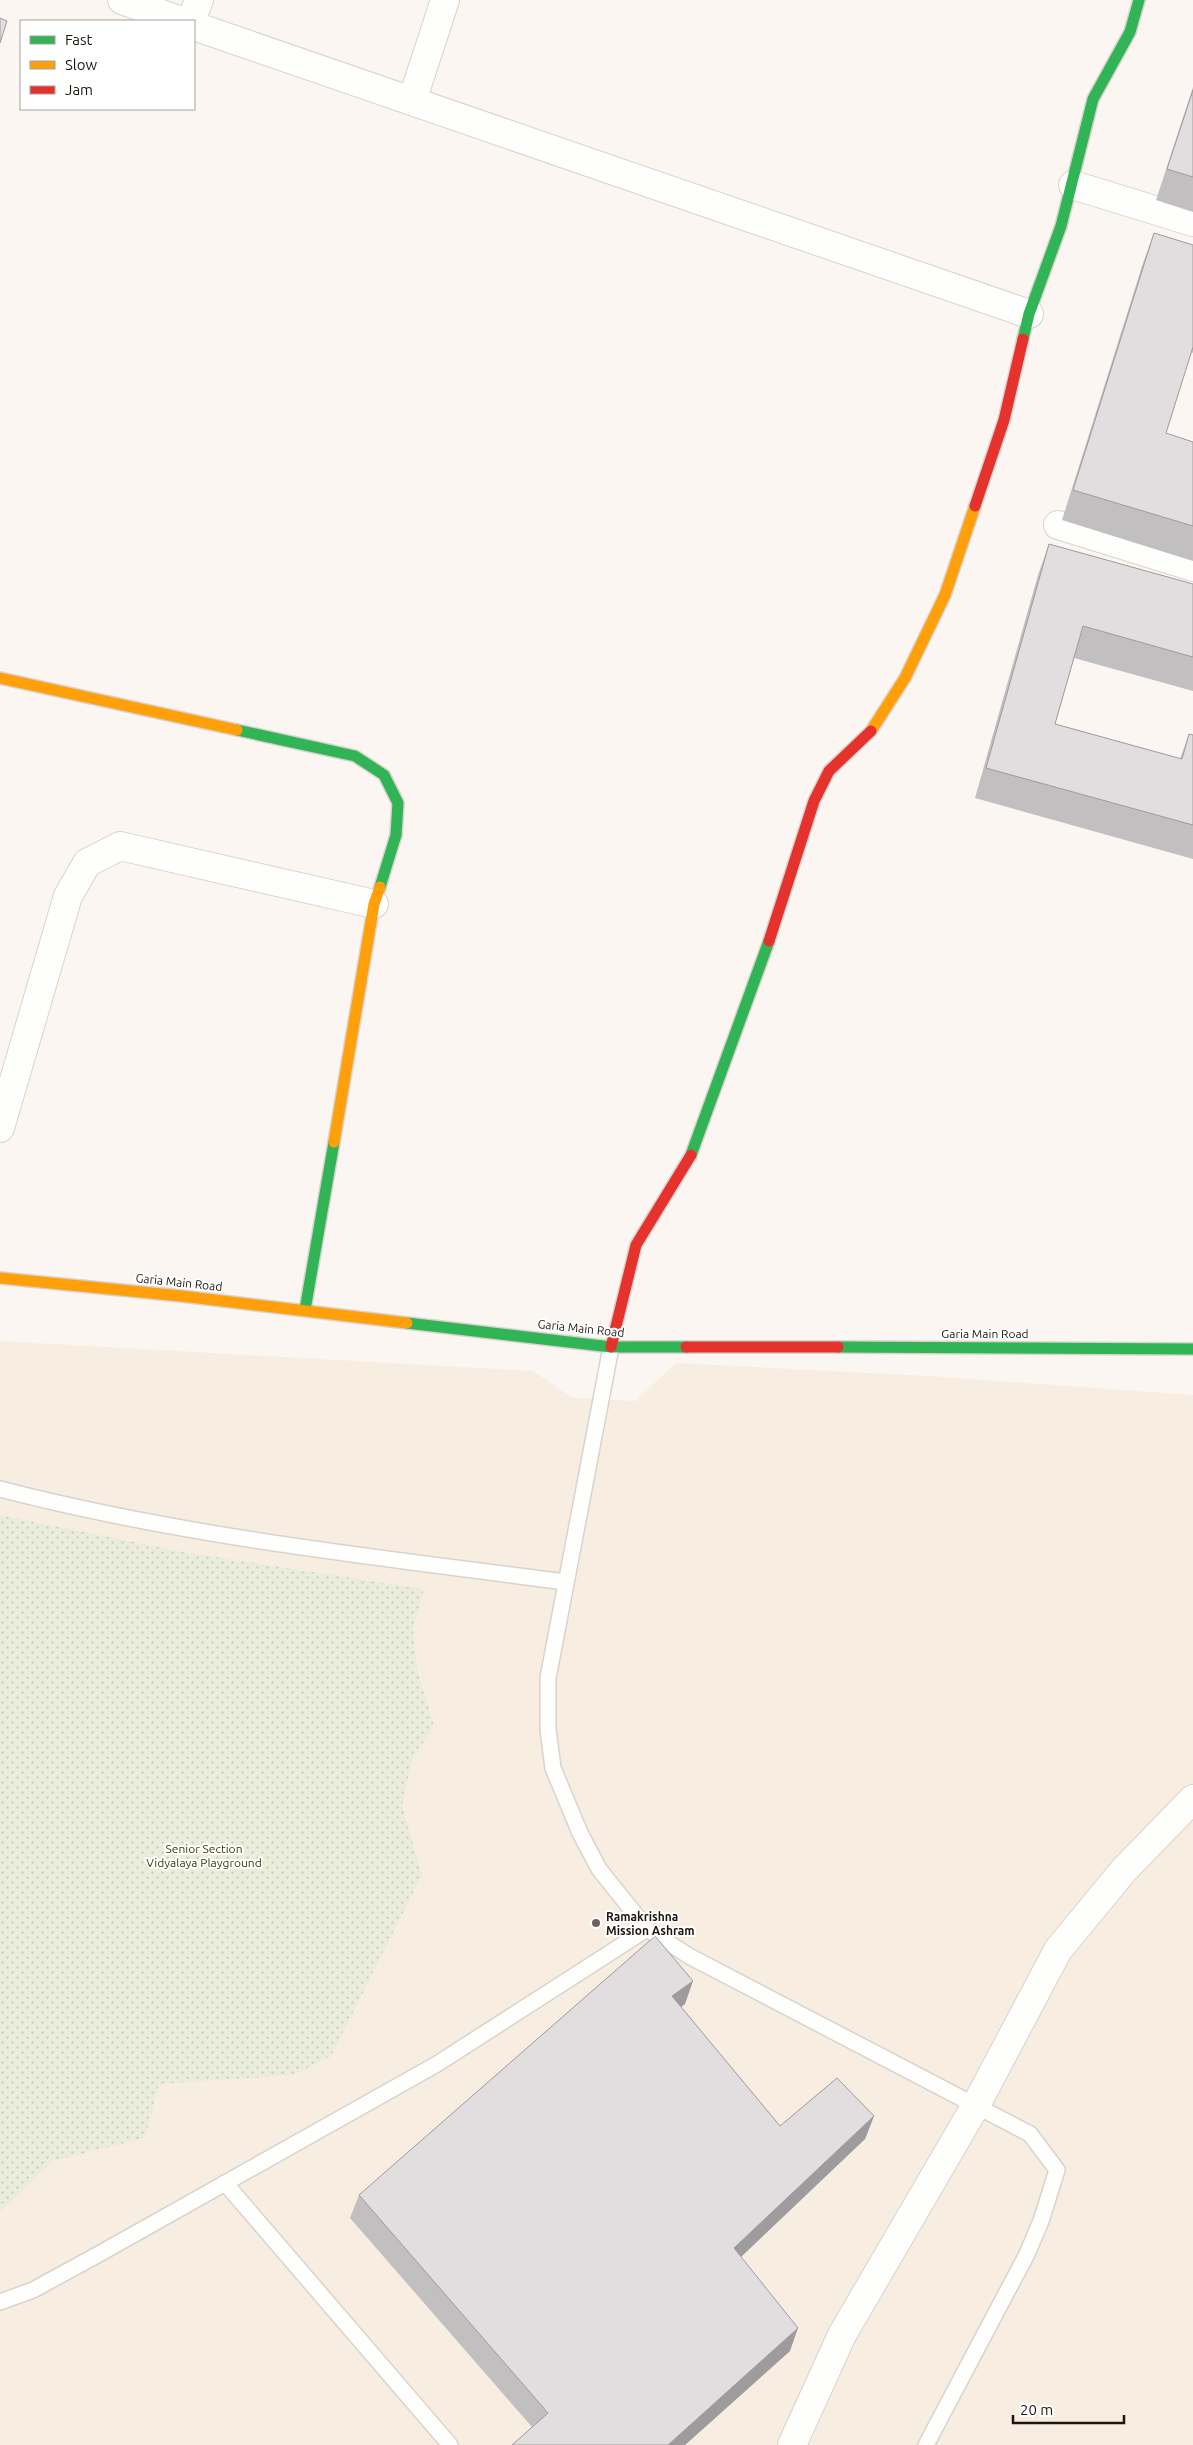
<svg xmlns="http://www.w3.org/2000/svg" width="1193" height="2445" viewBox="0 0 1193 2445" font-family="Ubuntu,sans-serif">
<defs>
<pattern id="grass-dots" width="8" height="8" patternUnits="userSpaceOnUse" patternTransform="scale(1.25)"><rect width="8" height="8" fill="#eaedda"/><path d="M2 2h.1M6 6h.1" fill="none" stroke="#c8caba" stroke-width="1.8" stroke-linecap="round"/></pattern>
</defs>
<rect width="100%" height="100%" fill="#fbf6f1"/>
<!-- built -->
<path fill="#f8ede1" d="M0,1341l533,30 40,27 62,3 41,-38 252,13 265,19v1050h-1193z"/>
<!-- grass -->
<path fill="url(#grass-dots)" d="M0,1515l188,38 236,36 -11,40 4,40 17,57 -22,34 -10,46 20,69 -91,181 -37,19 -135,9 -14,54 -92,23 -53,51z"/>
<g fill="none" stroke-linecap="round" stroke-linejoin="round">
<!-- lane casing -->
<g stroke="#d9d3cd" stroke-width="18">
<g id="lane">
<path d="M611,1347l-63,331v51l5,39 27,65 19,36 48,60 42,27 341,178 27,36 -16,51 -14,33 -101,191"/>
<path d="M0,1489c185,48 376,68 565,93"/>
<path d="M225,2183l225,262"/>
<path d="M0,2302l33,-12 66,-36 338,-190 210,-135"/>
</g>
</g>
<!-- street casing -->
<g stroke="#d9d3cd" stroke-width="30">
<g id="street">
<path d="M122,0l59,21"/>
<path d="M191,21l8,-21"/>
<path d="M194,26l835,288"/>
<path d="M412,101l33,-101"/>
<path d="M1073,185l120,37"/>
<path d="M1058,525l135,42"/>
<path d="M0,1128l68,-232 19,-33 33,-17 254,58"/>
<path d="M792,2445l50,-110 134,-230 82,-155 66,-80 69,-71"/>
</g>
</g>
<!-- fast casing -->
<g stroke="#d9d3cd" stroke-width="14">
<g id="fast">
<path d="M1023,339l6,-25 32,-88 32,-127 37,-67 9,-32"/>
<path d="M237,730l118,26 29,19 14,28 -2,32 -16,52"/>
<path d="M691,1155l78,-214"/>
<path d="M305,1310l29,-168"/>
<path d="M407,1323l204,24h75"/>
<path d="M838,1347l355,2"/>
</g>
</g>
<!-- slow casing -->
<g stroke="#d9d3cd" stroke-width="14">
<g id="slow">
<path d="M0,678l237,52"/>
<path d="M871,731l34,-53 40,-83 30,-89"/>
<path d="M334,1142l40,-238 6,-17"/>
<path d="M0,1278l181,18 226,27"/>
</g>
</g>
<!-- jam casing -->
<g stroke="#d9d3cd" stroke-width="14">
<g id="jam">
<path d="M975,506l29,-86 19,-81"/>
<path d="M769,941l45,-140 15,-30 42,-40"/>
<path d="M611,1347l25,-102 55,-90"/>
<path d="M686,1347h152"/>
</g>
</g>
<!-- lane -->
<use href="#lane" stroke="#fefefd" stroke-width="15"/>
<!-- street -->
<use href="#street" stroke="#fefefd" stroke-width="28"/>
<!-- fast -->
<use href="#fast" stroke="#30b455" stroke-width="11"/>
<!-- slow -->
<use href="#slow" stroke="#ff9f0a" stroke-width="11"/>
<!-- jam -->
<use href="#jam" stroke="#e5322d" stroke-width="11"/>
</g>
<!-- wall -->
<g fill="#c2bfc1">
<path d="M1193,87v125l-37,-12z"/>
<path d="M1154,233l39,12v108l-2,-1 -25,81 27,9v119l-131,-41 81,-257z"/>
<path d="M1049,544l144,40v107l-119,-33 -19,66 125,35 9,-25 4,1v124l-218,-61 63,-223z"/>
<path d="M685,2004l-4,3 99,119 94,-10 -9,23 -124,118 49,94 -105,94h-173l20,-18 -182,-209 9,-23z"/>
</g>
<!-- shaded-wall -->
<g fill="#9e9b9d">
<path d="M693,1981l-8,23 -21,15 8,-23z"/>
<path d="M874,2116l-9,23 -139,132 8,-23z"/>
<path d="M798,2328l-8,23 -105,94h-17z"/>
</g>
<!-- building -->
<g fill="#e2dee0" stroke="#9e9b9d">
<path d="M0,18l7,3 -7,22z"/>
<path d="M1193,90v87l-26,-8z"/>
<path d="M1154,233l39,12v102l-27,86 27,9v84l-120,-36z"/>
<path d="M1049,544l144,40v73l-110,-31 -28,98 127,35 7,-25 4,1v90l-207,-57z"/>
<path d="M655,1936l38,45 -21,15 108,130 57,-48 37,38 -140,132 64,80 -130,117h-156l36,-32 -189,-218z"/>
</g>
<!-- markers -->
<circle fill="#6b645d" stroke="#fff" stroke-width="2" cx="596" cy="1923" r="5"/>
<g text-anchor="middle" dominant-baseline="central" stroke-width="4" stroke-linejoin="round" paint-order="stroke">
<!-- street labels -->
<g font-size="12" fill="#1e160e" stroke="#fff">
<text transform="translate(179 1282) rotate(6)">Garia Main Road</text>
<text transform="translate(581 1328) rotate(6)">Garia Main Road</text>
<text x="985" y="1333">Garia Main Road</text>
</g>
<!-- park labels -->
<g font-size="12" fill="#343d05" stroke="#fff">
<text x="204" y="1848">Senior Section<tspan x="204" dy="14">Vidyalaya Playground</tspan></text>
</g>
<!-- poi labels -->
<g font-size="12" font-weight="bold" fill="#1e160e" stroke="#fff" text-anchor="start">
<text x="606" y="1916">Ramakrishna<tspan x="606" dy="14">Mission Ashram</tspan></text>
</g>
</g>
<!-- legend -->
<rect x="20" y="20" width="175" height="90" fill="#ffffff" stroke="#a5a29f"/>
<rect x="30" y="36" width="25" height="8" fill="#30b455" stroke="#a5a29f"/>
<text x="65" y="45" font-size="15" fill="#1e160e">Fast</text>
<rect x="30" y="61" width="25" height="8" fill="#ff9f0a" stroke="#a5a29f"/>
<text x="65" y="70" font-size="15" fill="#1e160e">Slow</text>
<rect x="30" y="86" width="25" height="8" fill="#e5322d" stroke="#a5a29f"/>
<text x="65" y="95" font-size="15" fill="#1e160e">Jam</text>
<!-- scale -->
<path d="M1013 2415v8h111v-8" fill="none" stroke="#1e160e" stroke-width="2.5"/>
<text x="1020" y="2415" font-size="15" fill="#1e160e" stroke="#ffffff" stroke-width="4" paint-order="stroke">20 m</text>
</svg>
